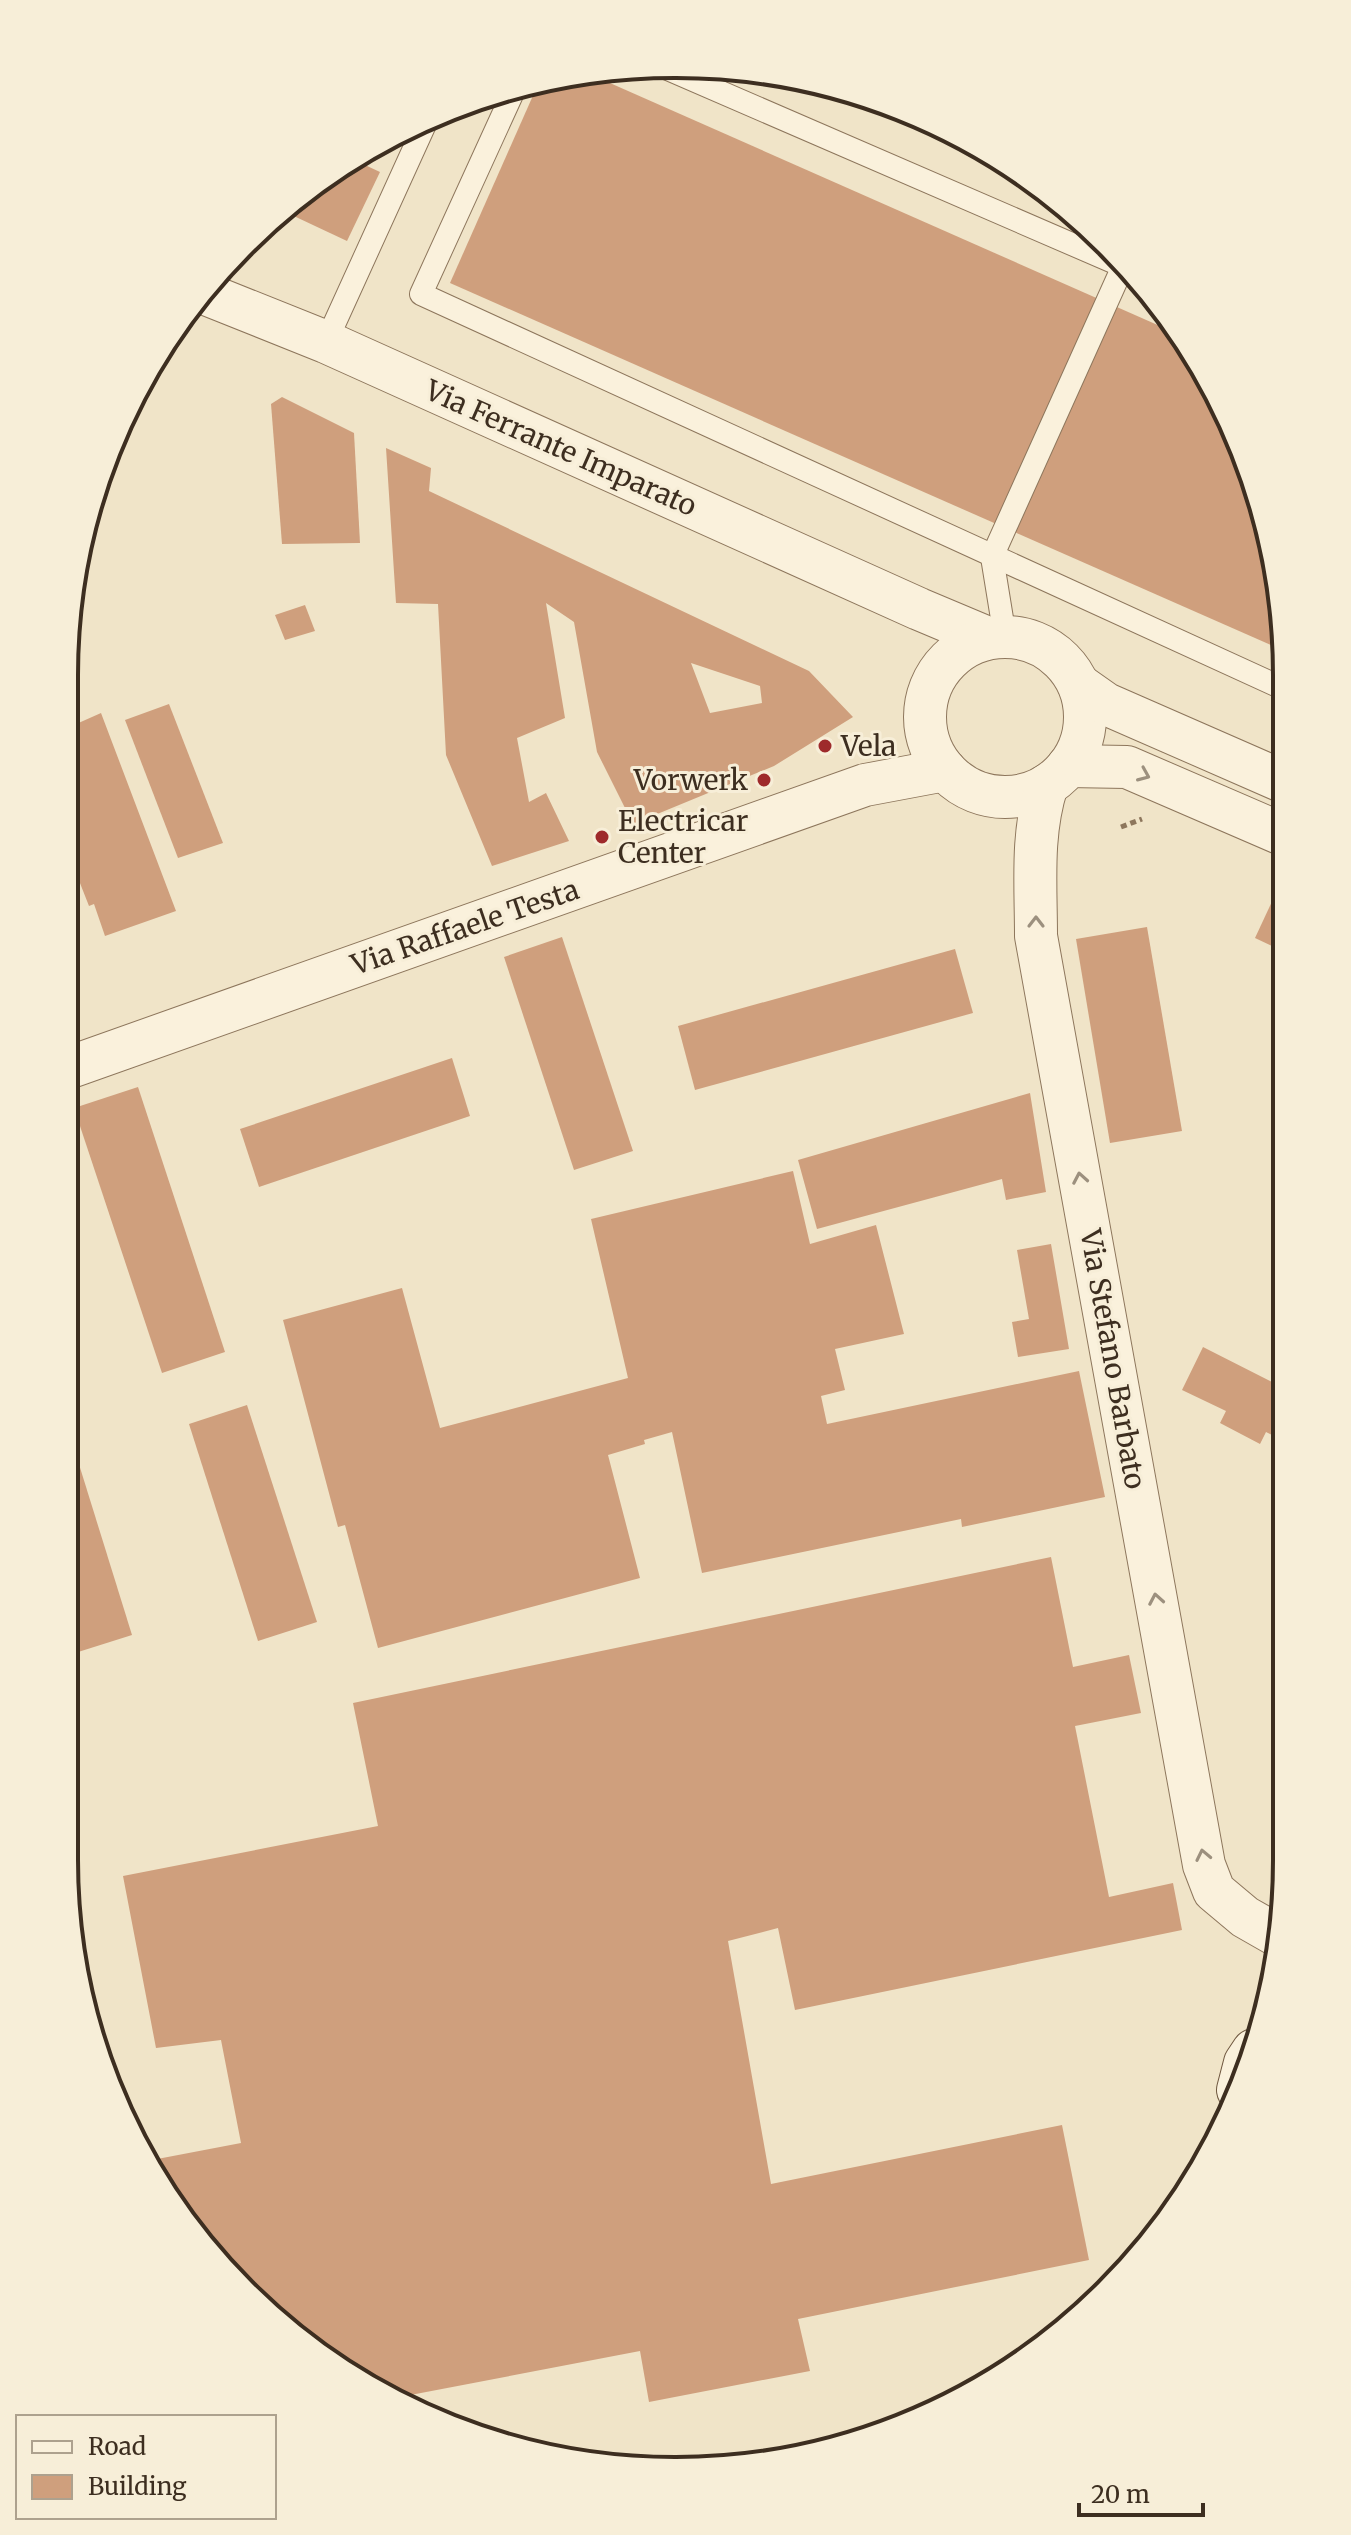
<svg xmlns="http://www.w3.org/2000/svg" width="1351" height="2535" viewBox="0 0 1351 2535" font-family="Merriweather,serif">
<rect width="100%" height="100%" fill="#f0e4c8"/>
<!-- building -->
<g fill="#cf9f7d" fill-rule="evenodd">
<path d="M585,72l593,262 63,108 41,153v55l-832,-367 89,-201z"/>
<path d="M818,82l16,3 112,42 48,32z"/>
<path d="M352,159l28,13 -33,69 -66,-31z"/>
<path d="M282,397l72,36 6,110 -78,1 -11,-140z"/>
<path d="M386,448l45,20 -2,23 380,180 44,46 -79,49 -141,58 -36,-72 -23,-130 -28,-19 19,115 -48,20 12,64 17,-9 23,48 -77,25 -46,-111 -8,-151 -42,-1zM691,663l69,23 2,17 -52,10z"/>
<path d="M305,605l10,26 -30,9 -10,-25z"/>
<path d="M169,704l54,139 -45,15 -53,-138z"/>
<path d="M101,713l75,198 -71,25 -11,-32 -5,2 -24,-61v-116z"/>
<path d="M1283,878v73l-28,-13z"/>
<path d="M1147,927l35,204 -72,12 -34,-204z"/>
<path d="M562,937l71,214 -59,19 -70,-213z"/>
<path d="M955,949l18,64 -278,77 -17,-64z"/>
<path d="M452,1058l18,58 -211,71 -19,-58z"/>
<path d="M138,1087l87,265 -63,21 -88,-265z"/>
<path d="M1030,1093l16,99 -40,8 -4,-21 -185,50 -19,-69z"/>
<path d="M793,1171l17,73 66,-19 28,109 -69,15 10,41 -24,6 6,28 252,-53 26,126 -143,30 -1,-8 -259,54 -30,-141 -28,8 1,4 -37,11 32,123 -262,70 -33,-123 -7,2 -55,-207 119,-32 38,140 188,-50 -37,-159z"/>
<path d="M1051,1244l18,105 -51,8 -6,-35 17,-3 -12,-69z"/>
<path d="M1203,1347l81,41v53l-18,-9 -6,12 -40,-21 6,-12 -44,-21z"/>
<path d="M247,1405l70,217 -59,19 -69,-217z"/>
<path d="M64,1416l68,219 -57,18 -11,-37z"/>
<path d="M1051,1557l22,110 56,-12 12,58 -66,13 34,171 64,-14 9,47 -387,80 -17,-82 -50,13 43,243 291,-59 27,135 -291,59 12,52 -161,31 -9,-51 -240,46 -64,-29 -145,-136 -39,-72 89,-17 -20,-103 -65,8 -33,-172 255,-50 -25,-123z"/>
</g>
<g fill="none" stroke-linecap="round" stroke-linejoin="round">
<!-- lane casing -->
<g stroke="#8d765c" stroke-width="24">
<g id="lane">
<path d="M663,67l464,201"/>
<path d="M515,88l-94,206 861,394"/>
<path d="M326,342l101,-222"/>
<path d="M1005,637l-13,-80 132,-293"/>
</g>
</g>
<!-- street casing -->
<g stroke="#8d765c" stroke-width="44">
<g id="street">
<path d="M201,292l125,50 593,267 69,29"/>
<circle cx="1005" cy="717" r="80"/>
<path d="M1079,685l27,19 176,77"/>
<path d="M1068,766l59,1 155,67"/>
<path d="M1047,785c-16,49 -11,100 -11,151l168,929 10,26 31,26 35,20"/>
<path d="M65,1069l800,-284 80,-15"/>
</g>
</g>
<!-- secondary casing -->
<g stroke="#6f573f" stroke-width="46">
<path id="secondary" d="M1239,2090l7,-27 8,-12"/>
</g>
<!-- path -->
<path stroke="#8d765c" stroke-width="5" stroke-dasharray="6 4" stroke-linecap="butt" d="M1121,827l21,-8"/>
<!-- lane -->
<use href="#lane" stroke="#faf1dc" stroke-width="22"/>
<!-- street -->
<use href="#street" stroke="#faf1dc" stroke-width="42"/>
<!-- secondary -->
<use href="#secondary" stroke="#faf1dc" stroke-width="44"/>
</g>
<!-- one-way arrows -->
<defs><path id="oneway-chevron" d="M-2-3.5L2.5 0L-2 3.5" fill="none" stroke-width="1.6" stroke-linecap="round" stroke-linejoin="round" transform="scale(2)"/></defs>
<g stroke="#9c907e">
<use href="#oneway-chevron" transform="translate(1144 775) rotate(23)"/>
<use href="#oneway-chevron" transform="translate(1036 922) rotate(-90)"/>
<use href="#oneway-chevron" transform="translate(1080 1178) rotate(-100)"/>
<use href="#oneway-chevron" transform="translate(1156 1599) rotate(-100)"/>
<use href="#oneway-chevron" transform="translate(1203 1855) rotate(-102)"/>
</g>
<!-- markers -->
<g fill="#9e2a2b" stroke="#f7eed8" stroke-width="3">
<circle cx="825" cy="746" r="8"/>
<circle cx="764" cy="780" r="8"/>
<circle cx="602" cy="837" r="8"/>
</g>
<g text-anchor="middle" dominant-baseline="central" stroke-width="6" stroke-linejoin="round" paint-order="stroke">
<!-- street labels -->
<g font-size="28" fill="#3d2e20" stroke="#f7eed8">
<text transform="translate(561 448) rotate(24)">Via Ferrante Imparato</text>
<text transform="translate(465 927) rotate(-19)">Via Raffaele Testa</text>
<text transform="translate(1113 1359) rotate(80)">Via Stefano Barbato</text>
</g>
<!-- poi labels -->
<g font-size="28" fill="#3d2e20" stroke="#f7eed8" text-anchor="start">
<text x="841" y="746">Vela</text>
<text x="748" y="780" text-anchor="end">Vorwerk</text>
<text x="618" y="821">Electricar<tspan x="618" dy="32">Center</tspan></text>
</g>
</g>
<!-- crop -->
<path d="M0 0H1351V2535H0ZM675 78H676A597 597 0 0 1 1273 675V1860A597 597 0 0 1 676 2457H675A597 597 0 0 1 78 1860V675A597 597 0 0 1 675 78Z" fill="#f7eed8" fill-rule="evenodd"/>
<path fill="none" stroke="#3d2e20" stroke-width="4" d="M675 78H676A597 597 0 0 1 1273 675V1860A597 597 0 0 1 676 2457H675A597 597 0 0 1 78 1860V675A597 597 0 0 1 675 78Z"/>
<!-- legend -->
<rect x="16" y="2415" width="260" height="104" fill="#f7eed8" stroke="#ada18e" stroke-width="2"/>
<rect x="32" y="2441" width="40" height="12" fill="#faf1dc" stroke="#ada18e" stroke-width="2"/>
<text x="88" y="2455" font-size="24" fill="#3d2e20">Road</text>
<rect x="32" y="2475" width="40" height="24" fill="#cf9f7d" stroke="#ada18e" stroke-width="2"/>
<text x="88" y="2495" font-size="24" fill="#3d2e20">Building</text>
<!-- scale -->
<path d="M1079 2503v12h124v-12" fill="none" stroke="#3d2e20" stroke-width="4"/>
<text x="1091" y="2503" font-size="24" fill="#3d2e20" stroke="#f7eed8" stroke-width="6" paint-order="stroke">20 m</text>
</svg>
